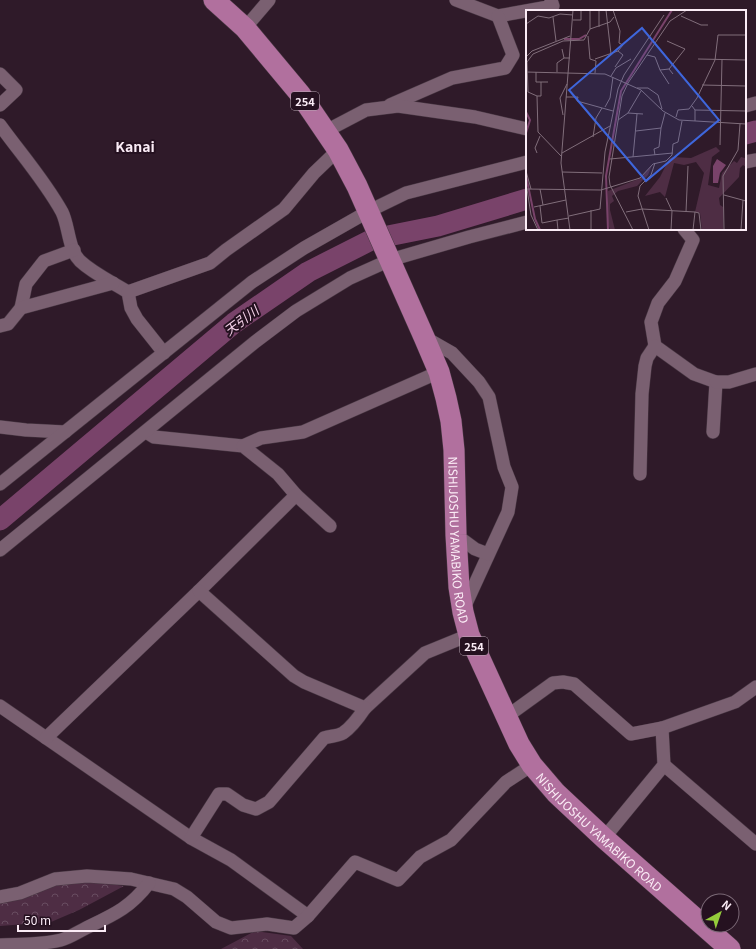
<svg xmlns="http://www.w3.org/2000/svg" width="756" height="949" viewBox="0 0 756 949" font-family="Georgia,'Noto Sans JP',serif">
<defs>
<pattern id="forest-crowns" width="20" height="18" patternUnits="userSpaceOnUse"><rect width="20" height="18" fill="#4e2d44"/><path d="M2 6a3 3 0 1 1 6 0M12 15a3 3 0 1 1 6 0" fill="none" stroke="#684c60"/></pattern>
</defs>
<rect width="100%" height="100%" fill="#2f1a29"/>
<!-- forest -->
<g fill="url(#forest-crowns)">
<path d="M90,881l34,5 -45,24 -28,12 -51,4v-25l58,-17z"/>
<path d="M255,931l36,5 12,13h-82z"/>
</g>
<g fill="none" stroke-linecap="round" stroke-linejoin="round">
<!-- river -->
<g stroke="#79436a" stroke-width="21">
<path d="M745,134l11,-3"/>
<path d="M0,520l234,-197 74,-51 65,-33 65,-13 89,-27"/>
</g>
<!-- minor casing -->
<g stroke="#493844" stroke-width="14">
<g id="minor">
<path d="M456,0l42,16 55,-10 -2,-6"/>
<path d="M245,28l24,-28"/>
<path d="M0,74l16,16 -16,15"/>
<path d="M390,105l62,-27 53,-10 8,-13 -15,-39"/>
<path d="M745,106l11,-3"/>
<path d="M0,125c21,29 45,56 62,87 7,14 6,37 18,49 14,13 32,21 48,31l3,16 6,11 27,34"/>
<path d="M326,131l40,-21 32,-4 77,11 52,12"/>
<path d="M745,162l11,-2"/>
<path d="M684,229l9,11 -18,41 -17,22 -7,19 4,24 39,28 22,8 -3,50"/>
<path d="M128,292l82,-29 16,-13 58,-41 30,-36 24,-23"/>
<path d="M21,308l5,-24 18,-23 30,-11"/>
<path d="M0,326l8,-2 13,-16 92,-25"/>
<path d="M424,337l28,16 27,29 10,15 15,70 8,20 -4,25 -45,98"/>
<path d="M716,382h13l27,-8"/>
<path d="M0,427l26,3 39,2"/>
<path d="M146,432l8,5 89,9 35,28 18,21 34,31"/>
<path d="M243,446l18,-8 42,-6 136,-60"/>
<path d="M640,474l2,-80 3,-28 2,-8 8,-12"/>
<path d="M0,484l252,-202 52,-34 65,-37 37,-18 121,-31"/>
<path d="M456,535l19,14 13,5"/>
<path d="M0,550l255,-208 41,-31 54,-33 40,-18 79,-23 58,-15"/>
<path d="M0,706l191,132 40,22 77,56"/>
<path d="M365,708l60,-55 44,-18"/>
<path d="M506,717l47,-34 10,-1 11,2 57,50 31,-6 73,-26 21,-15"/>
<path d="M46,738l153,-147 97,-96"/>
<path d="M664,765l92,79"/>
<path d="M191,838l28,-44h8l16,11 13,4 13,-7 55,-64c6,-2 14,-2 19,-5 9,-6 16,-16 22,-25l-61,-26 -10,-6 -95,-85"/>
<path d="M604,838l60,-73 -2,-37"/>
<path d="M0,897l20,-4 35,-14 32,-3 44,3 43,10 13,8 29,25 15,6 36,-4 27,4 14,-12 47,-54 43,18 22,-23 31,-17 55,-58 26,-17"/>
<path d="M0,945c20,-1 42,0 61,-5 8,-2 17,-8 25,-12 27,-13 44,-20 63,-45"/>
</g>
</g>
<!-- trunk casing -->
<g stroke="#493844" stroke-width="22">
<g id="trunk">
<path id="s1" d="M214,0l31,28 55,66 38,56 19,36 67,151 15,35 7,26 5,23 3,29 2,85 3,52 4,25 6,23 50,109 13,21 24,28 48,45 126,111"/>
</g>
</g>
<!-- minor -->
<use href="#minor" stroke="#7a6071" stroke-width="13"/>
<!-- trunk -->
<use href="#trunk" stroke="#b1709e" stroke-width="21"/>
</g>
<g text-anchor="middle" dominant-baseline="central" stroke-width="4" stroke-linejoin="round" paint-order="stroke">
<!-- shield labels -->
<g fill="#251120" stroke="#bbaab6" stroke-width="1">
<rect x="291" y="92" width="28" height="18" rx="3"/>
<rect x="460" y="637" width="28" height="18" rx="3"/>
</g>
<g font-size="11" font-weight="bold" fill="#fbecf6">
<text x="305" y="101">254</text>
<text x="474" y="646">254</text>
</g>
<!-- street labels -->
<g font-size="12" fill="#fbecf6" stroke="#251120">
<text stroke="none"><textPath href="#s1" startOffset="609">NISHIJOSHU YAMABIKO ROAD</textPath></text>
<text stroke="none"><textPath href="#s1" startOffset="945">NISHIJOSHU YAMABIKO ROAD</textPath></text>
</g>
<!-- water labels -->
<g font-size="13" font-style="italic" fill="#f7d4eb" stroke="#251120">
<text transform="translate(241 320) rotate(-37)">天引川</text>
</g>
<!-- quarter labels -->
<g font-size="14" font-weight="bold" fill="#fbecf6" stroke="#251120">
<text x="135" y="146">Kanai</text>
</g>
</g>
<!-- overview -->
<g transform="translate(526 10)">
<rect width="220" height="220" fill="#2f1a29"/>
<path d="M190,137l4,4 -8,6 -4,28 11,3 3,-15 12,-12 3,2 4,-6 4,1 1,-9v18l-3,-2 -3,3 -1,9 -20,21 1,7 3,2v23h-21l-2,-17 -5,-1 9,-39 -8,-11 -12,3 -10,-2 -9,34 -5,-5 -15,4 15,-19 9,-18 4,-2 18,1zM126,155l-4,10 -11,11 -19,5 -6,5 2,5 -4,3v6l5,20h-5l-2,-7v-32l33,-13z" fill="#4e2d44"/>
<path d="M191,149l9,6 -6,8 -2,10h-5v-17z" fill="#79436a"/>
<path fill="none" stroke="#79436a" stroke-width="2" d="M38,29h15l7,-4M0,102l4,8 -4,13M0,166l9,43 5,11M82,220l-2,-54 15,-85 51,-81"/>
<path fill="none" stroke="#816e7b" stroke-width="1" d="M80,0l5,44M155,6l20,9h7M27,7l3,24M47,10h8v-9M0,14l12,-8 11,2 11,-4 13,1M73,17v-17M64,19l20,-7 4,-5M62,26l2,23 6,2 -1,12M141,31l18,8 -16,20M36,39l2,9h6M121,45l8,2 5,13 9,-1 4,5M0,47l6,-6 38,-15M69,49l23,-8 5,-6 -4,-2 1,-12 -7,-21M172,49l48,1M89,57l8,-12 -5,-4M134,60l9,14M0,62l79,2 36,16 22,21 16,9 67,4M10,62v10h12M31,62v-9l7,-5M85,66l5,-8 15,-9M176,75l44,1M111,78h11l10,7 4,14M11,86h4v-14M40,87h12l-1,4 36,10M166,96l3,4v11M79,97l5,-9 3,-21M169,100l51,1M102,103l13,-22M37,105l-3,-17 7,-14M150,107l2,-7 11,-1 8,-11 18,-38 3,-25h28M92,110l10,-7 15,1M135,118l4,-15M110,121l25,-3 -2,19 -5,2 1,6M67,127l3,-19 6,-10M194,135l2,-85M11,143l-2,-5 5,-12M36,143l48,-27M35,146l-23,-24 -1,-36 -9,-4 -1,-30 6,-8 30,-13 21,-1 6,-11v-19M107,147l4,-43M84,149l63,-6M0,161l5,18M36,162l40,1M0,179l75,1 39,-12 13,-14 13,-3 6,-6 1,-11 5,-2 4,-21M1,179l4,26 7,15M14,179l3,16M198,185l22,6M140,188l6,13 -1,19M14,196l2,17 15,-3M8,197l32,-7M65,200v20M100,202l16,-3 53,3 -2,18M160,202l2,-46M169,202l4,1 2,17M43,206l31,-7 5,-57 13,-63 6,-14 40,-60M32,220l-1,-10 12,-2M44,220l-9,-67 12,-153M107,220l-23,-45 -1,-8 13,-81 6,-13 42,-62 17,-11M123,220l-11,-34 2,-10 11,-11 4,-12M198,220l-1,-54 15,-26 2,-26M215,220l2,-30"/>
<path fill="#3e66dc" fill-opacity="0.15" stroke="#3e66dc" stroke-width="2" d="M116,18l77,92 -73,61 -77,-91z"/>
<rect width="220" height="220" fill="none" stroke="#fbecf6" stroke-width="2"/>
</g>
<!-- north arrow -->
<g transform="translate(720 913) rotate(40)"><circle r="19" fill="#251120" stroke="#7b6976"/>
<path d="M0-3L7 15L0 10L-7 15Z" fill="#95cc3b"/>
<text y="-6" font-size="11" font-weight="bold" text-anchor="middle" fill="#fbecf6">N</text>
</g>
<!-- scale -->
<path d="M18 925v6h87v-6" fill="none" stroke="#fbecf6" stroke-width="2"/>
<text x="24" y="925" font-size="12" fill="#fbecf6" stroke="#251120" stroke-width="3" paint-order="stroke">50 m</text>
</svg>
